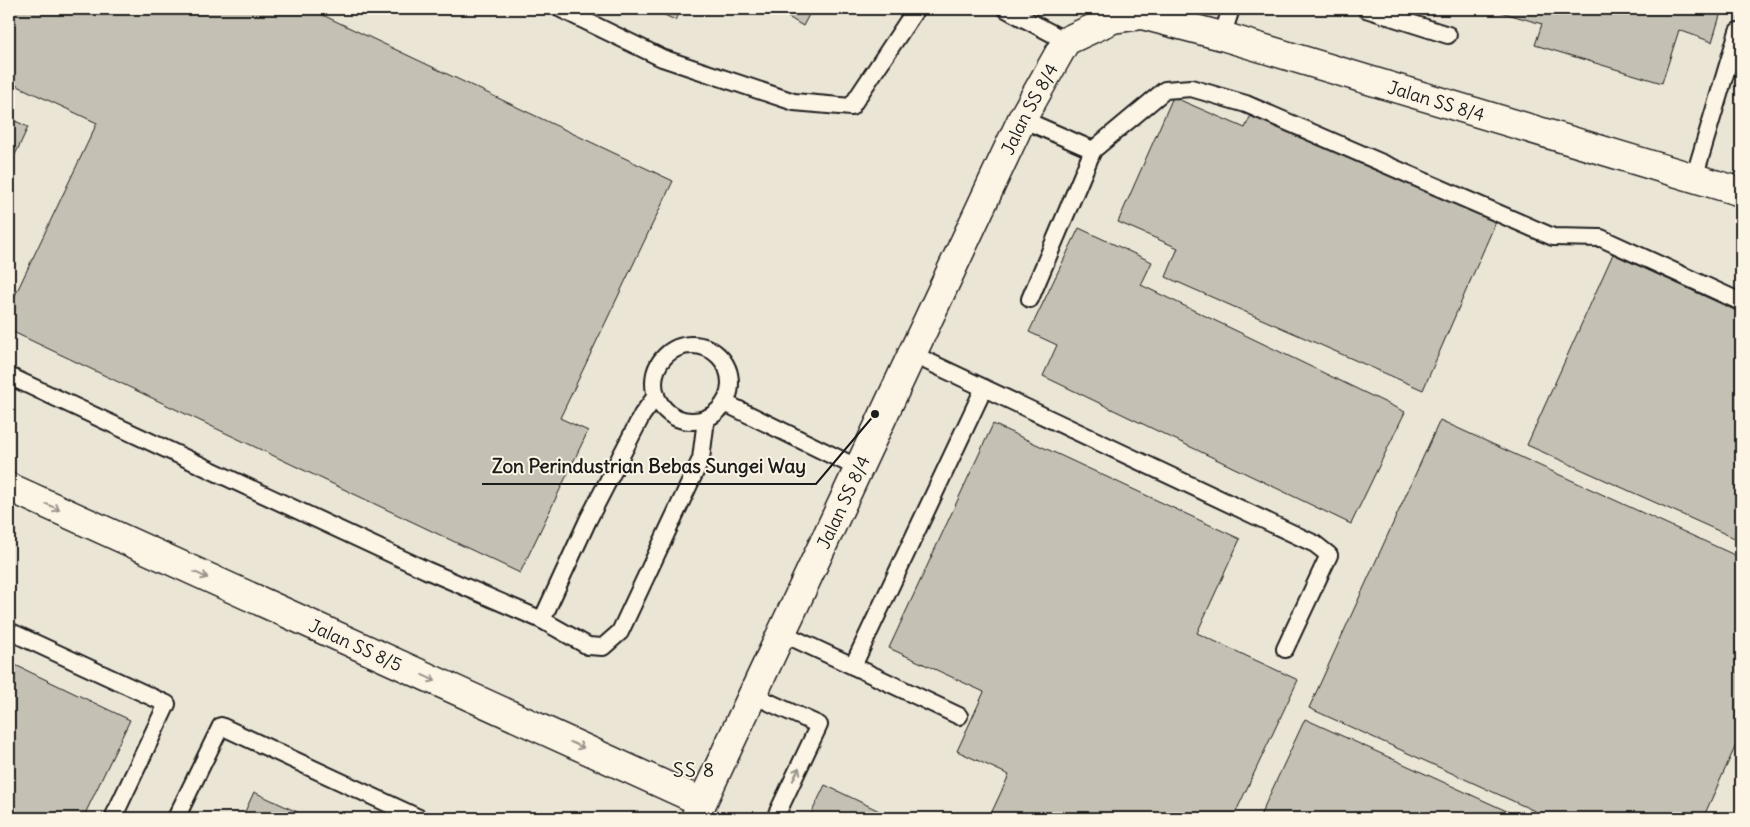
<svg xmlns="http://www.w3.org/2000/svg" width="1750" height="827" viewBox="0 0 1750 827" font-family="Delius,sans-serif">
<rect width="100%" height="100%" fill="#fcf5e5"/>
<filter id="ink" filterUnits="userSpaceOnUse"><feTurbulence type="fractalNoise" baseFrequency=".02" numOctaves="2"/><feDisplacementMap in="SourceGraphic" scale="10" xChannelSelector="R" yChannelSelector="G"/><feConvolveMatrix kernelMatrix="1 2 1 2 8 2 1 2 1" color-interpolation-filters="sRGB"/></filter>
<g filter="url(#ink)">
<!-- built -->
<rect fill="#ebe5d6" x="9" y="9" width="1732" height="809"/>
<!-- building -->
<g fill="#c4c0b3" stroke="#1c1c1c">
<path d="M9,9h301l363,172 -113,237 28,13 -68,142 -511,-243v-22l88,-185 -88,-41z"/>
<path d="M652,9h31l-8,11z"/>
<path d="M775,9h37l-9,17z"/>
<path d="M1490,9h232l-10,33 -33,-12 -17,53 -127,-38 7,-21z"/>
<path d="M1173,97l72,31 8,-18 245,107 -75,173 -257,-113 12,-29 -60,-26z"/>
<path d="M9,118l19,9 -19,41z"/>
<path d="M1079,228l73,34 -11,23 264,127 -54,112 -308,-148 14,-31 -28,-13z"/>
<path d="M1613,254l128,59v228l-214,-96z"/>
<path d="M1440,420l301,138v176l-38,84h-153l-241,-110z"/>
<path d="M993,424l247,115 -43,94 101,47 -65,138h-244l20,-43 -52,-24 27,-59 -95,-44z"/>
<path d="M9,662l121,58 -47,98h-74z"/>
<path d="M1305,719l217,99h-263z"/>
<path d="M825,785l69,33h-85z"/>
<path d="M254,792l56,26h-68z"/>
</g>
<g fill="none" stroke-linecap="round" stroke-linejoin="round">
<!-- lane casing -->
<g stroke="#1c1c1c" stroke-width="20">
<g id="lane">
<path d="M561,9l101,49 132,44 57,5 65,-98"/>
<path d="M1006,9l60,32"/>
<path d="M1366,9l82,26"/>
<path d="M1222,36l9,-27"/>
<path d="M1022,119l71,31 -63,149"/>
<path d="M1093,150l72,-60 26,-2 55,16 307,133 48,1 140,64"/>
<path d="M1694,178l44,-147 3,1"/>
<circle cx="692" cy="383" r="38"/>
<path d="M912,354l403,190 14,11 -44,94"/>
<path d="M9,376l417,194 116,50 46,26 15,1 17,-15 81,-173 5,-40"/>
<path d="M725,403l133,65"/>
<path d="M542,620l46,-100 54,-105 14,-19"/>
<path d="M9,631l158,73 -54,114"/>
<path d="M782,633l71,33"/>
<path d="M753,695l66,30 -44,93"/>
<path d="M959,716l-106,-50 131,-278"/>
<path d="M176,818l45,-92 198,92"/>
</g>
</g>
<!-- street casing -->
<g stroke="#1c1c1c" stroke-width="31">
<g id="street">
<path id="s1" d="M9,487l693,315"/>
<path id="s2" d="M695,818l327,-699 44,-78 47,-22 29,-4 80,21 519,156"/>
</g>
</g>
<!-- lane -->
<use href="#lane" stroke="#fcf5e5" stroke-width="16"/>
<!-- street -->
<use href="#street" stroke="#fcf5e5" stroke-width="28"/>
</g>
<!-- one-way arrows -->
<defs><path id="oneway-shaft" d="M-6 0H5M1.5-3L5.5 0L1.5 3" fill="none" stroke-width="1.6" stroke-linecap="round" stroke-linejoin="round" transform="scale(1.25)"/></defs>
<g stroke="#97938b">
<use href="#oneway-shaft" transform="translate(53 507) rotate(24)"/>
<use href="#oneway-shaft" transform="translate(201 575) rotate(24)"/>
<use href="#oneway-shaft" transform="translate(429 678) rotate(24)"/>
<use href="#oneway-shaft" transform="translate(577 745) rotate(24)"/>
<use href="#oneway-shaft" transform="translate(796 774) rotate(-65)"/>
</g>
</g>
<g text-anchor="middle" dominant-baseline="central" stroke-width="4" stroke-linejoin="round" paint-order="stroke">
<!-- street labels -->
<g font-size="18" fill="#1c1c1c" stroke="#fcf5e5">
<text stroke="none"><textPath href="#s2" startOffset="1249">Jalan SS 8/4</textPath></text>
<text stroke="none"><textPath href="#s2" startOffset="784">Jalan SS 8/4</textPath></text>
<text stroke="none"><textPath href="#s2" startOffset="349">Jalan SS 8/4</textPath></text>
<text stroke="none"><textPath href="#s1" startOffset="381">Jalan SS 8/5</textPath></text>
</g>
<!-- quarter labels -->
<g font-size="20" letter-spacing="1" fill="#1c1c1c" stroke="#fcf5e5">
<text x="694" y="769">SS 8</text>
</g>
</g>
<!-- callouts -->
<path fill="none" stroke="#1c1c1c" stroke-width="2" d="M875 414L816 484H482"/>
<circle fill="#1c1c1c" stroke="#fcf5e5" stroke-width="2" cx="875" cy="414" r="5"/>
<g font-size="19" text-anchor="middle" font-weight="bold" fill="#1c1c1c" stroke="#fcf5e5" stroke-width="4" stroke-linejoin="round" paint-order="stroke">
<text x="649" y="473">Zon Perindustrian Bebas Sungei Way</text>
</g>
<!-- margin -->
<rect width="1750" height="827" fill="none" stroke="#fcf5e5" stroke-width="30"/>
<rect x="15" y="15" width="1720" height="797" fill="none" stroke="#1c1c1c" stroke-width="2" filter="url(#ink)"/>
</svg>
